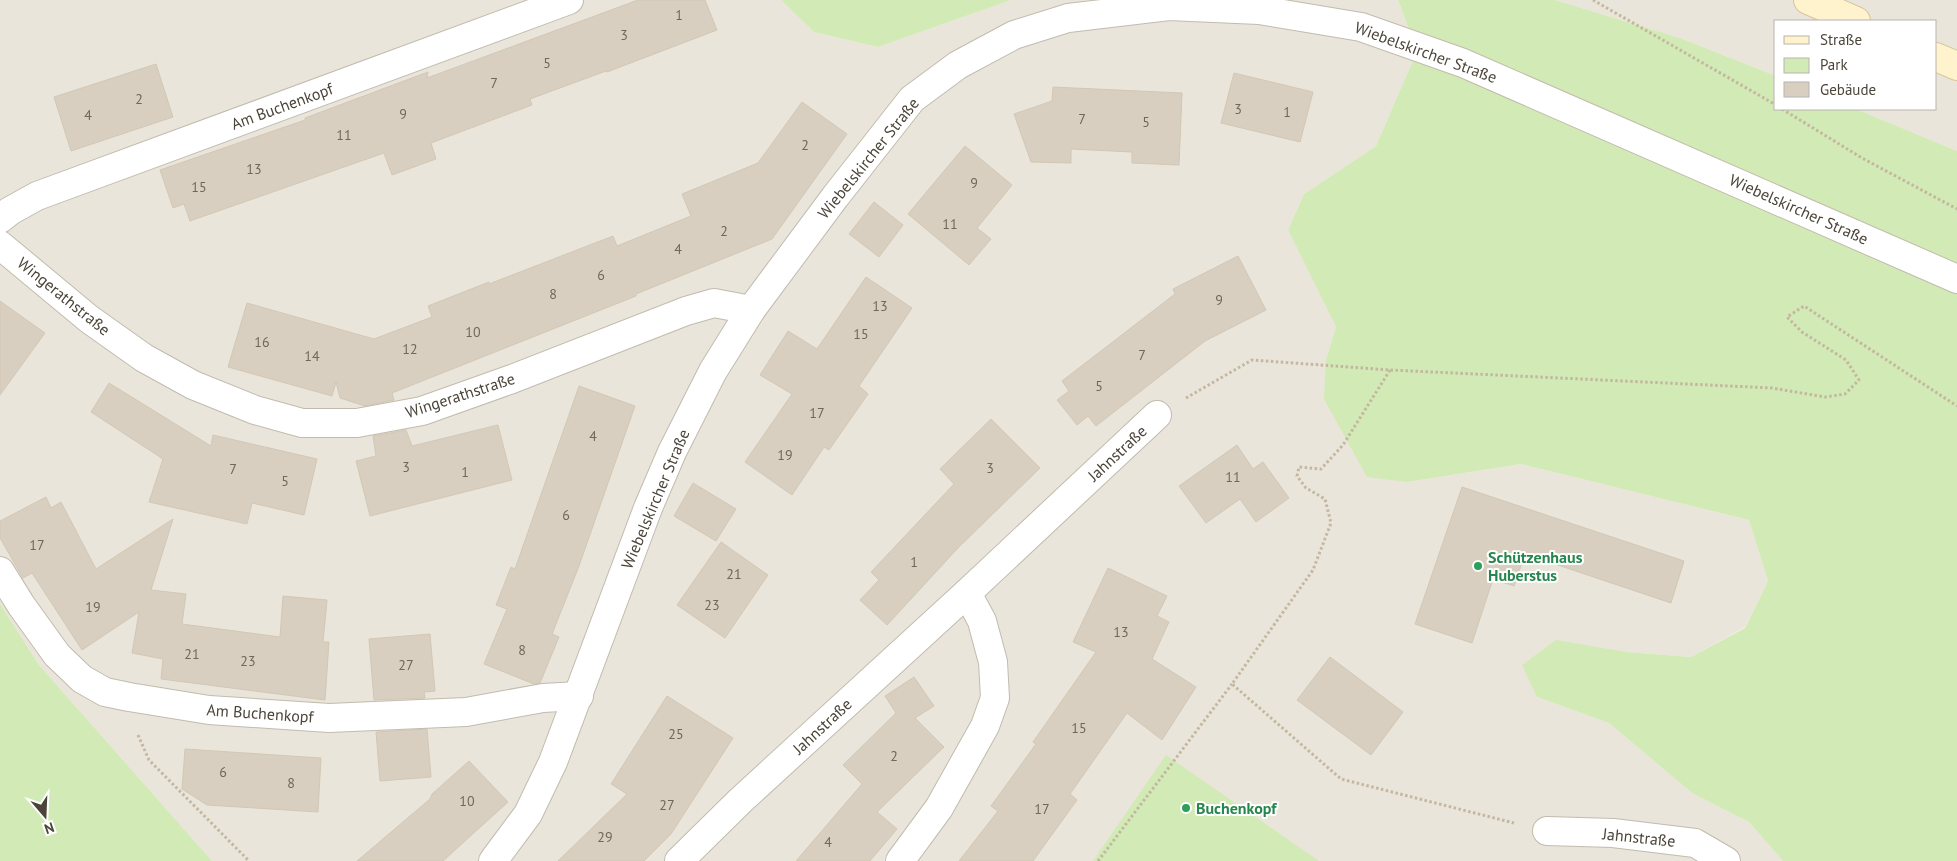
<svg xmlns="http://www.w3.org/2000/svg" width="1957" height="861" viewBox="0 0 1957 861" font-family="'PT Sans',sans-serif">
<rect width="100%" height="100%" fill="#f6f3ec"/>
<!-- residential -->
<g fill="#eae5da">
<path d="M0,0h781l33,32 64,15 133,-47h387l19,51 -41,95 -72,48 -16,36 48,97 -10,32 81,123 114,-18 228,56 19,61 -23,46 -54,30 -65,-5 -89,45 72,26 83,70 57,29 34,39h-1571l-173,-196 -39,-61z"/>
<path d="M1555,0h402v151l-101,-42h80v-88h-160v55l-96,-38z"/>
</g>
<!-- green -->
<g fill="#d2eab5">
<path d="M781,0h230l-133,47 -64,-15z"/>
<path d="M1398,0h157l125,38 96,38v33h80l101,42v710h-174l-34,-39 -57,-29 -83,-70 -72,-26 -15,-32 34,-25 70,12 65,5 54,-29 23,-47 -19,-61 -228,-56 -114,18 -40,-5 -43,-78 2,-40 10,-32 -48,-97 16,-36 72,-48 41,-95z"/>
<path d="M0,604l39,61 173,196h-212z"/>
<path d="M1166,755l153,106h-226z"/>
</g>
<!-- building -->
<g fill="#d8cfc1" stroke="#d3c7b4">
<path d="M638,0h67l12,30 -110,42 -1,-1 -76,28 2,6 -101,38 5,16 -44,16 -8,-22 -194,68 -6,-17 -11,4 -13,-38 145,-50v-2l123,-46 -1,6z"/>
<path d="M156,64l17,53 -102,34 -17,-54z"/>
<path d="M1234,73l79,19 -13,50 -79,-19z"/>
<path d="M1053,87l129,6 -3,72 -47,-2v-11l-61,-3v14l-40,-1 -17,-48 38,-13z"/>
<path d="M802,102l45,32 -75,105 -136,55v2l-244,97 2,7 -29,6 -25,-8 -4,-16 -4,14 -104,-29 19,-64 127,36 58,-22 -4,-11 61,-24v2l124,-48 4,10 74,-30 -9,-22 76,-31z"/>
<path d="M965,146l47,39 -35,43 14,11 -22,26 -61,-51z"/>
<path d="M874,202l29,23 -24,32 -30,-23z"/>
<path d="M1238,256l28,54 -61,31 -109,85 -8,-10 -11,9 -20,-25 12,-9 -7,-10 113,-87 -2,-5z"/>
<path d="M866,277l46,31 -53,78 9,8 -39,56 -5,-3 -32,48 -47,-33 47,-68 -32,-19 28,-44 29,18z"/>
<path d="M0,301l45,32 -45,62z"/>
<path d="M109,383l102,63 2,-11 104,24 -13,56 -52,-12 -5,21 -98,-22 14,-43 -72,-47z"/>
<path d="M579,386l56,20 -56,160 -27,68 7,3 -19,46 -6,1 -50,-20 23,-55 -11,-4 15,-38 4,2z"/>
<path d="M991,419l49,49 -82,80 -71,77 -27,-25 19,-20 -8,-8 83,-88 -14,-15z"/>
<path d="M498,425l14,55 -142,36 -14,-55 20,-5 -3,-20 33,-6 6,16z"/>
<path d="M1237,445l16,24 10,-7 26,36 -33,24 -16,-23 -34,24 -27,-37z"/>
<path d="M693,483l43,26 -20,32 -42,-25z"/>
<path d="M1462,487l222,74 -13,42 -146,-49 -11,32 -21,-7 -21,64 -57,-19z"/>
<path d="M46,497l5,11 10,-6 35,67 77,-50 -22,71 35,4 -4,30 98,13 3,-41 44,4 -4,42h6l-4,58 -164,-21 2,-20 -31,-6 7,-41 -57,38 -50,-77 -9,5 -23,-40v-17z"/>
<path d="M721,542l47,33 -43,63 -48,-33z"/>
<path d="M1108,568l59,28 -10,20 12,6 -17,37 44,28 -34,53 -35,-27 -57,81 7,6 -44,61h-74l39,-50 -7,-5 45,-62 -3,-2 63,-90 -23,-10z"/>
<path d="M430,634l5,57 -11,1 1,6 -51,2 -5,-61z"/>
<path d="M1330,657l73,55 -32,43 -74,-55z"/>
<path d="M914,677l20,29 -19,12 29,29 -67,65 20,17 -27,32h-74l66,-77 -19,-19 53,-52 -11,-17z"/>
<path d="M667,696l66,42 -62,96 -27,27h-86l69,-67 -16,-10z"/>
<path d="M427,729l4,48 -51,4 -4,-49z"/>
<path d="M185,749l136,9 -3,54 -111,-7 -25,-16z"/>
<path d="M469,761l39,41 -65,59h-86l73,-62 2,-5z"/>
</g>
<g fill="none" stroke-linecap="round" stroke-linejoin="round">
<!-- street casing -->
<g stroke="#c2bbae" stroke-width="30">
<g id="street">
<path d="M0,219l10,-8 27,-15 532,-196"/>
<path d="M0,245l89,74 55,39 49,27 62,25 47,13h55l65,-12 90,-32 174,-68 28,-8 37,7"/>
<path d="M0,571l21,34 36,50 25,24 23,13 24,5 80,13 120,8 137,-6 77,-14 36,-2"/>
<path d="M1547,831l66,2 82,10 31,18"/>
<path d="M493,861l35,-47 25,-52 95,-254 24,-56 41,-81 38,-61 84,-113 77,-98 46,-34 56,-30 54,-17 101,-12 90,4 102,17 102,36 494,216"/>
<path d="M679,861l61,-60 227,-208 190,-178"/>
<path d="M900,861l39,-53 46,-82 10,-28 -2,-36 -11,-41 -15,-28"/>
</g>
</g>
<!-- secondary casing -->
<g stroke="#d6c79b" stroke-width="30">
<g id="secondary">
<path d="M1808,0l48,21"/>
<path d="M1936,57l21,9"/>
</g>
</g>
<!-- path -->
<g stroke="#c4b79f" stroke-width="3" stroke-dasharray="2.5 2.5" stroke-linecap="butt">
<path d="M1593,0l183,105"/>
<path d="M1782,109l80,49 95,51"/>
<path d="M1390,370l-47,75 -22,24 -22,-2 -2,9 9,12 19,11 6,24 -18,47 -81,114 109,95 173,44"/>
<path d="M1186,398l66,-38 138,10 382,18 53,9 20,-3 14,-14 -13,-20 -44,-28 -15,-15 17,-11 153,100"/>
<path d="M138,735l11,25 100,101"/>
<path d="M1098,861l134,-177"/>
</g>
<!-- street -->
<use href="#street" stroke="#fff" stroke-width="28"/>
<!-- secondary -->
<use href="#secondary" stroke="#fff3cd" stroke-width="28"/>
</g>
<!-- markers -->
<g fill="#2e9e5b" stroke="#fff" stroke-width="2">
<circle cx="1478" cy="566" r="5"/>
<circle cx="1186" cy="808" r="5"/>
</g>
<g text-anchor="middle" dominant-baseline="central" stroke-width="4" stroke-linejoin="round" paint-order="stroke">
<!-- number labels -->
<g font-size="14" fill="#6e675b">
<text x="679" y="15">1</text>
<text x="624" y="35">3</text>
<text x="547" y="63">5</text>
<text x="494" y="83">7</text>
<text x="139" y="99">2</text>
<text x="1238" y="109">3</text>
<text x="1287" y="112">1</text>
<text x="403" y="114">9</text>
<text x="88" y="115">4</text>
<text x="1082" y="119">7</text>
<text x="1146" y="122">5</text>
<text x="344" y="135">11</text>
<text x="805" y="145">2</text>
<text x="254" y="169">13</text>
<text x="974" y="183">9</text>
<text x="199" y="187">15</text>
<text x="950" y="224">11</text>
<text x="724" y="231">2</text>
<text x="678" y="249">4</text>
<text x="601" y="275">6</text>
<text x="553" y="294">8</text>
<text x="1219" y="300">9</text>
<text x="880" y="306">13</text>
<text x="473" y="332">10</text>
<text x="861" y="334">15</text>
<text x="262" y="342">16</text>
<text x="410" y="349">12</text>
<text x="1142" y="355">7</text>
<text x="312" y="356">14</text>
<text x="1099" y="386">5</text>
<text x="817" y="413">17</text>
<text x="593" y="436">4</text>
<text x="785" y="455">19</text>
<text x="406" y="467">3</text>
<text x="990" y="468">3</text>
<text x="233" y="469">7</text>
<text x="465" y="472">1</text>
<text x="1233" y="477">11</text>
<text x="285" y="481">5</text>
<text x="566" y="515">6</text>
<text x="37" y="545">17</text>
<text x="914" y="562">1</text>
<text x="734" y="574">21</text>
<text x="712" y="605">23</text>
<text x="93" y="607">19</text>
<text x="1121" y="632">13</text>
<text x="522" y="650">8</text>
<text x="192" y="654">21</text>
<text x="248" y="661">23</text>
<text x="406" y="665">27</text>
<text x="1079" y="728">15</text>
<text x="676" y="734">25</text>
<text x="894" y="756">2</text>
<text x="223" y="772">6</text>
<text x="291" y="783">8</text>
<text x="467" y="801">10</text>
<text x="667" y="805">27</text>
<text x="1042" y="809">17</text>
<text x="605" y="837">29</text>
<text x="828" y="842">4</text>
</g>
<!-- street labels -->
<g font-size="16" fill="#4b4439" stroke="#fff">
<text transform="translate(1426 52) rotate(20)">Wiebelskircher Straße</text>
<text transform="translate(282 106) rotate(-20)">Am Buchenkopf</text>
<text transform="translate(868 158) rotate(-51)">Wiebelskircher Straße</text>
<text transform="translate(1799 209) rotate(24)">Wiebelskircher Straße</text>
<text transform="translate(64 296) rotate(39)">Wingerathstraße</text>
<text transform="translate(460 395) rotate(-18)">Wingerathstraße</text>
<text transform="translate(1117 453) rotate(-43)">Jahnstraße</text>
<text transform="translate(655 499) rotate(-67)">Wiebelskircher Straße</text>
<text transform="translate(260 713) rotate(4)">Am Buchenkopf</text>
<text transform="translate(822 726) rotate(-43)">Jahnstraße</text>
<text transform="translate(1639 837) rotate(6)">Jahnstraße</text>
</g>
<!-- leisure labels -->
<g font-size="16" font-weight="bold" fill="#27864d" stroke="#fff" text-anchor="start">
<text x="1488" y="557">Schützenhaus<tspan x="1488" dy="18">Huberstus</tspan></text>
<text x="1196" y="808">Buchenkopf</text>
</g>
</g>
<!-- legend -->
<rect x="1774" y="20" width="162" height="90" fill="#ffffff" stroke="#b7b4b0"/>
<rect x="1784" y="36" width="25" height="8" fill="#fff3cd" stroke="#b7b4b0"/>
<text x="1820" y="45" font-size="15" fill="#4b4439">Straße</text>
<rect x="1784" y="58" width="25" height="15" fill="#d2eab5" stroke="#b7b4b0"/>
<text x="1820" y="70" font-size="15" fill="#4b4439">Park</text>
<rect x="1784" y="82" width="25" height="15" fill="#d8cfc1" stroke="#b7b4b0"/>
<text x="1820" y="95" font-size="15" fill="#4b4439">Gebäude</text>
<!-- north arrow -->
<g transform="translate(45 816) rotate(161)" stroke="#ffffff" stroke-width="4" paint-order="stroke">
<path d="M0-4L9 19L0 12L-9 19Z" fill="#4b4439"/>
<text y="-8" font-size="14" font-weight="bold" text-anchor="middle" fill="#4b4439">N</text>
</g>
</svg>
